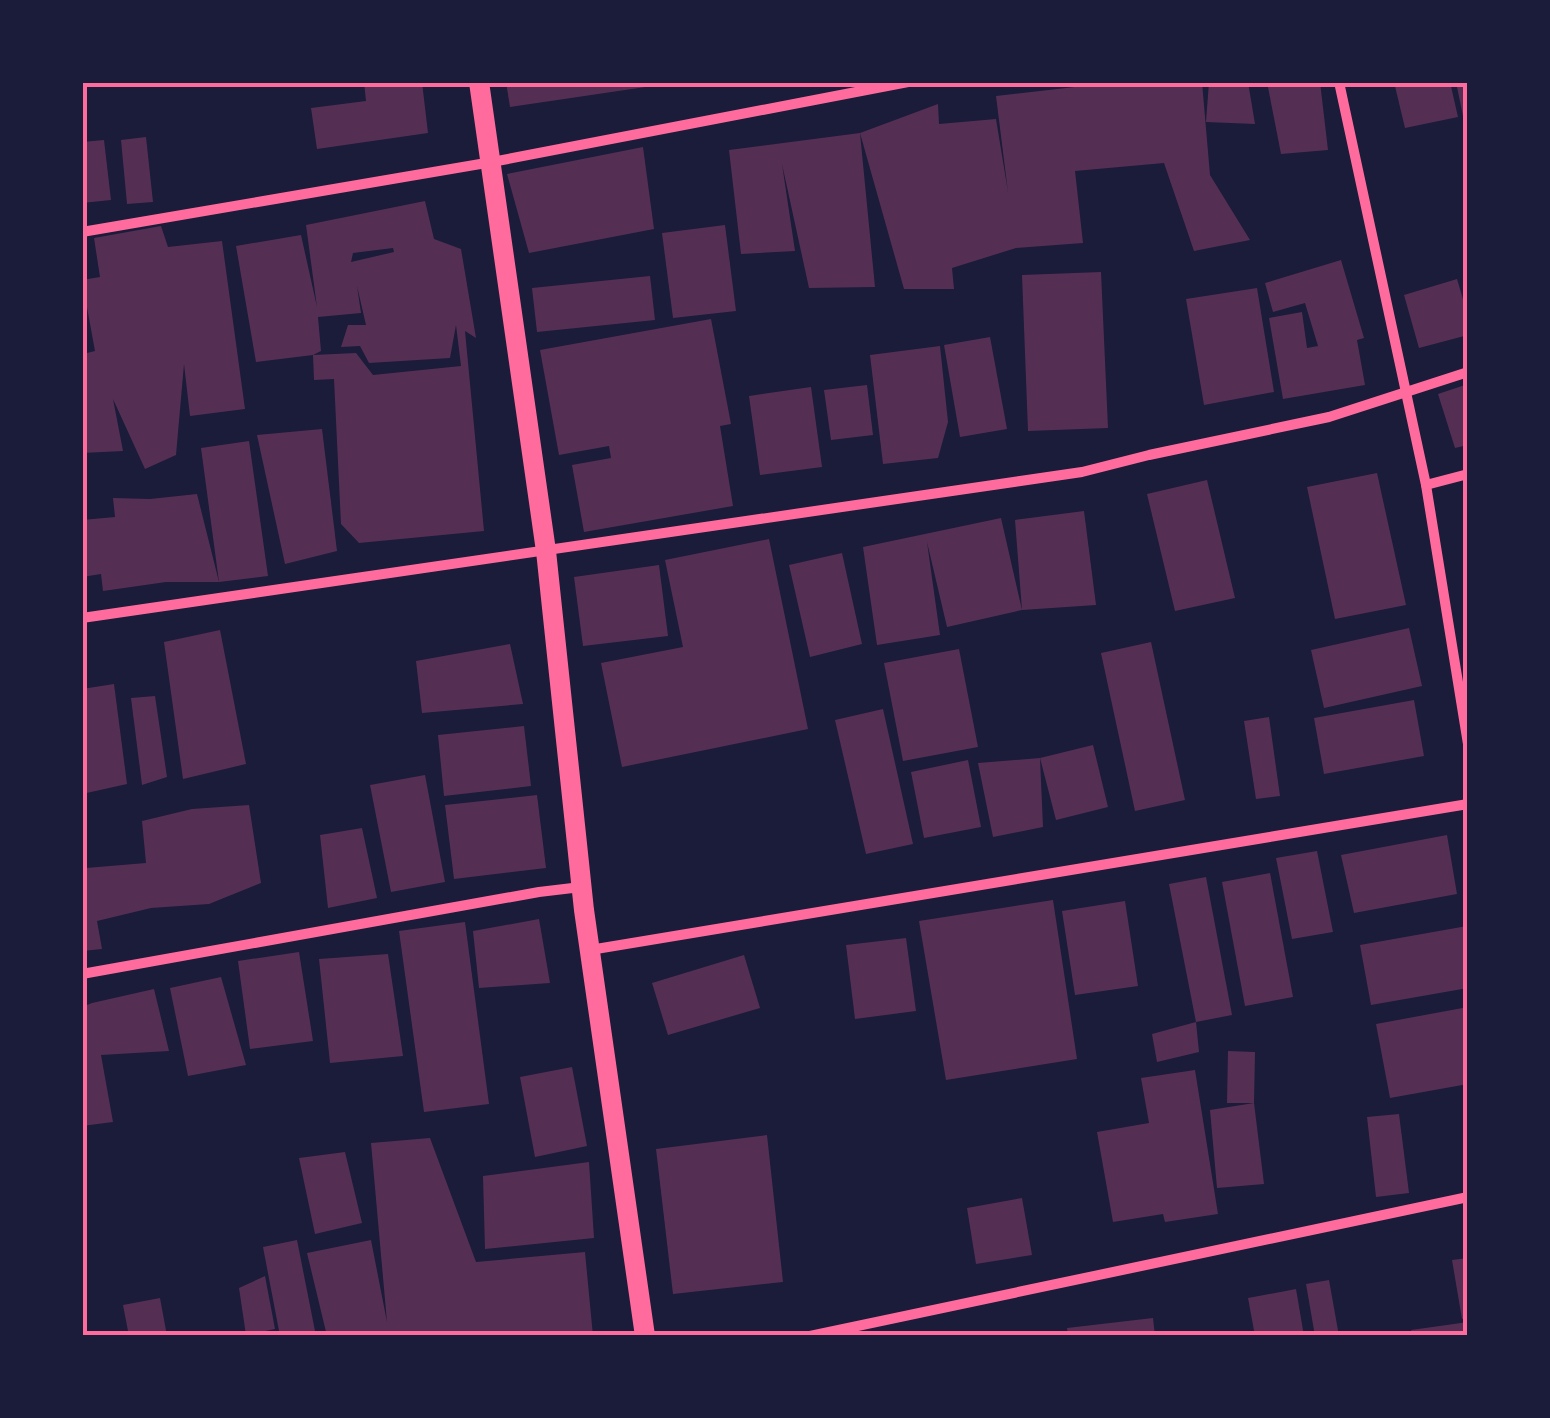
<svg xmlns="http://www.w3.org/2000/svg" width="1550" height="1418" viewBox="0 0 1550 1418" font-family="Commissioner,sans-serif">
<rect width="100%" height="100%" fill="#1b1b3a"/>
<!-- building -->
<g fill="#542f53" fill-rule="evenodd">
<path d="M364,82h58l6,51 -111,16 -6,-41 55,-7z"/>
<path d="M506,82h153v3l-149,22z"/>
<path d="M1118,82h84l8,93 40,65 -56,11 -30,-88 -89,8 8,72 -67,5 -64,20 2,21h-50l-44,-156 15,154 -66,1 -27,-124 13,87 -54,3 -12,-104 131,-17 78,-29 1,20 57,-5 12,73 -12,-96z"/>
<path d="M1209,82h39l7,42 -49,-2z"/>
<path d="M1267,82h53l8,68 -47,4z"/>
<path d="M1394,82h56l8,35 -53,11z"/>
<path d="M1456,82h12v38l-4,1z"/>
<path d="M146,137l7,65 -26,2 -6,-64z"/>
<path d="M104,140l7,60 -29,3v-61z"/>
<path d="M643,147l11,82 -125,24 -22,-79z"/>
<path d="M425,201l9,38 27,10 15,89 -11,-7 19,200 -125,12 -18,-19 -7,-145 -20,1 -1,-25 43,-2 17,22 88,-9 -5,-41 -6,33 -81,5 -9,-17 -19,1 7,-22h18l-9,-39 4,27 -43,4 3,34 -8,4 -57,7 -20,-116 65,-11 16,72 -11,-82zM393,248l1,4 -43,10 2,-9z"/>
<path d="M725,225l11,86 -63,7 -11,-85z"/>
<path d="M161,226l7,21 54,-6 23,168 -55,7 -6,-52 -8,91 -31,14 -32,-70 10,52 -41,2v-116h3l2,16 8,-2 -13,-71 18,-3 -6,-39z"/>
<path d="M1341,260l23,78 -7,2 8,45 -82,14 -14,-81 33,-6 5,36 11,-2 -13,-43 -32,9 -8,-29z"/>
<path d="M1101,272l7,156 -80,3 -6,-156z"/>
<path d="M650,276l5,44 -118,12 -5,-44z"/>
<path d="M1457,279l11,37v19l-49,13 -15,-53z"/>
<path d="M1257,288l17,104 -70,13 -18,-106z"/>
<path d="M711,319l20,105 -11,2 13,80 -149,26 -12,-67 39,-7 -2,-12 -50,9 -19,-105z"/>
<path d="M990,337l17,92 -47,8 -16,-92z"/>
<path d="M940,346l8,76 -10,36 -55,6 -13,-109z"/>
<path d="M1468,384v61l-13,3 -17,-54z"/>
<path d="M867,385l6,50 -42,5 -7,-50z"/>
<path d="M811,387l11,80 -62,8 -11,-79z"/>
<path d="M322,429l15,122 -52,13 -28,-129z"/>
<path d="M249,441l19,135 -49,6 -18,-134z"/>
<path d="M1377,473l29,132 -71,14 -28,-132z"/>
<path d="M1207,480l28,118 -60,13 -28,-117z"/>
<path d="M197,494l22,88h-53l-63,9 -2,-17 -19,3v-57l33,-3 -2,-19 37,1z"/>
<path d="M1084,511l12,94 -74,5 -7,-90z"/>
<path d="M1001,518l21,92 -75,17 -20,-85 13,93 -63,10 -14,-98z"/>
<path d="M769,539l39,190 -186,38 -21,-104 82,-16 -18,-87z"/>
<path d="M842,553l20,91 -52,13 -21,-92z"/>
<path d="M659,565l9,71 -85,10 -9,-69z"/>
<path d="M1409,628l13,58 -98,22 -13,-58z"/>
<path d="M220,630l26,134 -63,15 -19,-137z"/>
<path d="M1151,642l34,158 -50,11 -34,-158z"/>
<path d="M510,644l13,60 -101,9 -6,-52z"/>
<path d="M959,649l19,98 -75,14 -19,-98z"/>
<path d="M114,684l13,100 -45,10v-105z"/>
<path d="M155,696l12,81 -25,8 -11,-87z"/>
<path d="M1414,700l10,56 -100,18 -10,-56z"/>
<path d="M883,709l30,135 -47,10 -31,-134z"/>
<path d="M1269,717l11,79 -24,3 -12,-78z"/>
<path d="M524,726l7,60 -87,10 -6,-61z"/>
<path d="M1093,745l15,62 -52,13 -16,-62 3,69 -50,10 -15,-74 62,-5z"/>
<path d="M968,760l13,67 -57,11 -13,-66z"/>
<path d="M425,775l20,107 -54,10 -21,-107z"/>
<path d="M537,795l9,73 -92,11 -9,-74z"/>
<path d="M249,805l12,78 -52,21 -58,4 -54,13 5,28 -20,2v-90l4,7 60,-5 -4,-42 50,-12z"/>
<path d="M362,828l15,70 -49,10 -8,-73z"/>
<path d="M1447,835l10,59 -103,19 -13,-58z"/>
<path d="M1317,851l16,81 -41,7 -16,-81z"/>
<path d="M1270,873l23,124 -48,9 -23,-124z"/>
<path d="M1206,877l26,138 -36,7 -27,-138z"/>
<path d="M1053,900l24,159 -131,21 -27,-159z"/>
<path d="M1125,901l13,85 -63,9 -13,-84z"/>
<path d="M539,919l11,64 -71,5 -6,-57z"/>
<path d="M465,922l24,182 -65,8 -25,-181z"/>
<path d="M1467,926l1,62 -97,17 -11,-60z"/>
<path d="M906,938l10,73 -61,8 -9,-74z"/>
<path d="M299,952l14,89 -63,8 -12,-88z"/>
<path d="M388,954l15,102 -73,7 -11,-104z"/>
<path d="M744,955l16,53 -92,27 -16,-52z"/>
<path d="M221,977l25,88 -58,11 -18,-88z"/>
<path d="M154,989l15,62 -68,4 12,67 -31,4v-119l10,-4z"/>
<path d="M1468,1007v77l-78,14 -14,-74z"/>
<path d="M1196,1022l3,30 -42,10 -5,-28z"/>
<path d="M1228,1051l27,1 -1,51 10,81 -47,4 -7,-78 44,-7h-27z"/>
<path d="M572,1067l15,79 -52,11 -15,-80z"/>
<path d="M1195,1070l23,144 -53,8 -2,-8 -50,8 -16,-90 52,-9 -8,-45z"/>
<path d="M1399,1114l10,79 -33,4 -9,-80z"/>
<path d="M767,1135l16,147 -110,12 -17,-145z"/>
<path d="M430,1138l46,124 109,-10 8,84h-266l-20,-83 64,-13 16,82 -16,-179z"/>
<path d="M345,1152l17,71 -47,11 -16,-76z"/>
<path d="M589,1162l5,76 -109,11 -2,-73z"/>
<path d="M1022,1198l10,57 -56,9 -9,-56z"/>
<path d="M297,1240l19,96h-36l-17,-89z"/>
<path d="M1468,1258v60l-6,1 -10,-59z"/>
<path d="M265,1276l10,53 -29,6 -7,-47z"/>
<path d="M1329,1280l10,56h-24l-9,-52z"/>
<path d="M1296,1289l8,47h-49l-7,-38z"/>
<path d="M160,1298l7,38h-54l-1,-3 16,-2 -5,-26z"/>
<path d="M1153,1318l2,18h-87l-1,-8z"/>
<path d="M1468,1322v14h-56l-1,-6z"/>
</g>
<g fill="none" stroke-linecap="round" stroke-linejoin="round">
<!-- minor -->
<g stroke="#ff6b9d" stroke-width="10">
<path d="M1339,82l87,403 42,259"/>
<path d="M82,232l410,-70 416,-80"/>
<path d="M1426,485l42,-11"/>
<path d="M82,618l1000,-146 67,-17 180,-38 139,-45"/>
<path d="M590,950l878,-146"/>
<path d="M82,974l457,-82 42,-5"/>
<path d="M810,1336l658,-139"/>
</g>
<!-- secondary -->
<path stroke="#ff6b9d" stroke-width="20" d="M479,82l67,469 38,359 61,426"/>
</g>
<!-- border -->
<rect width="1550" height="1418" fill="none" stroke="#1b1b3a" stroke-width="170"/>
<rect x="85" y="85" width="1380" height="1248" fill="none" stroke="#ff6b9d" stroke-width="4"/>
</svg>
